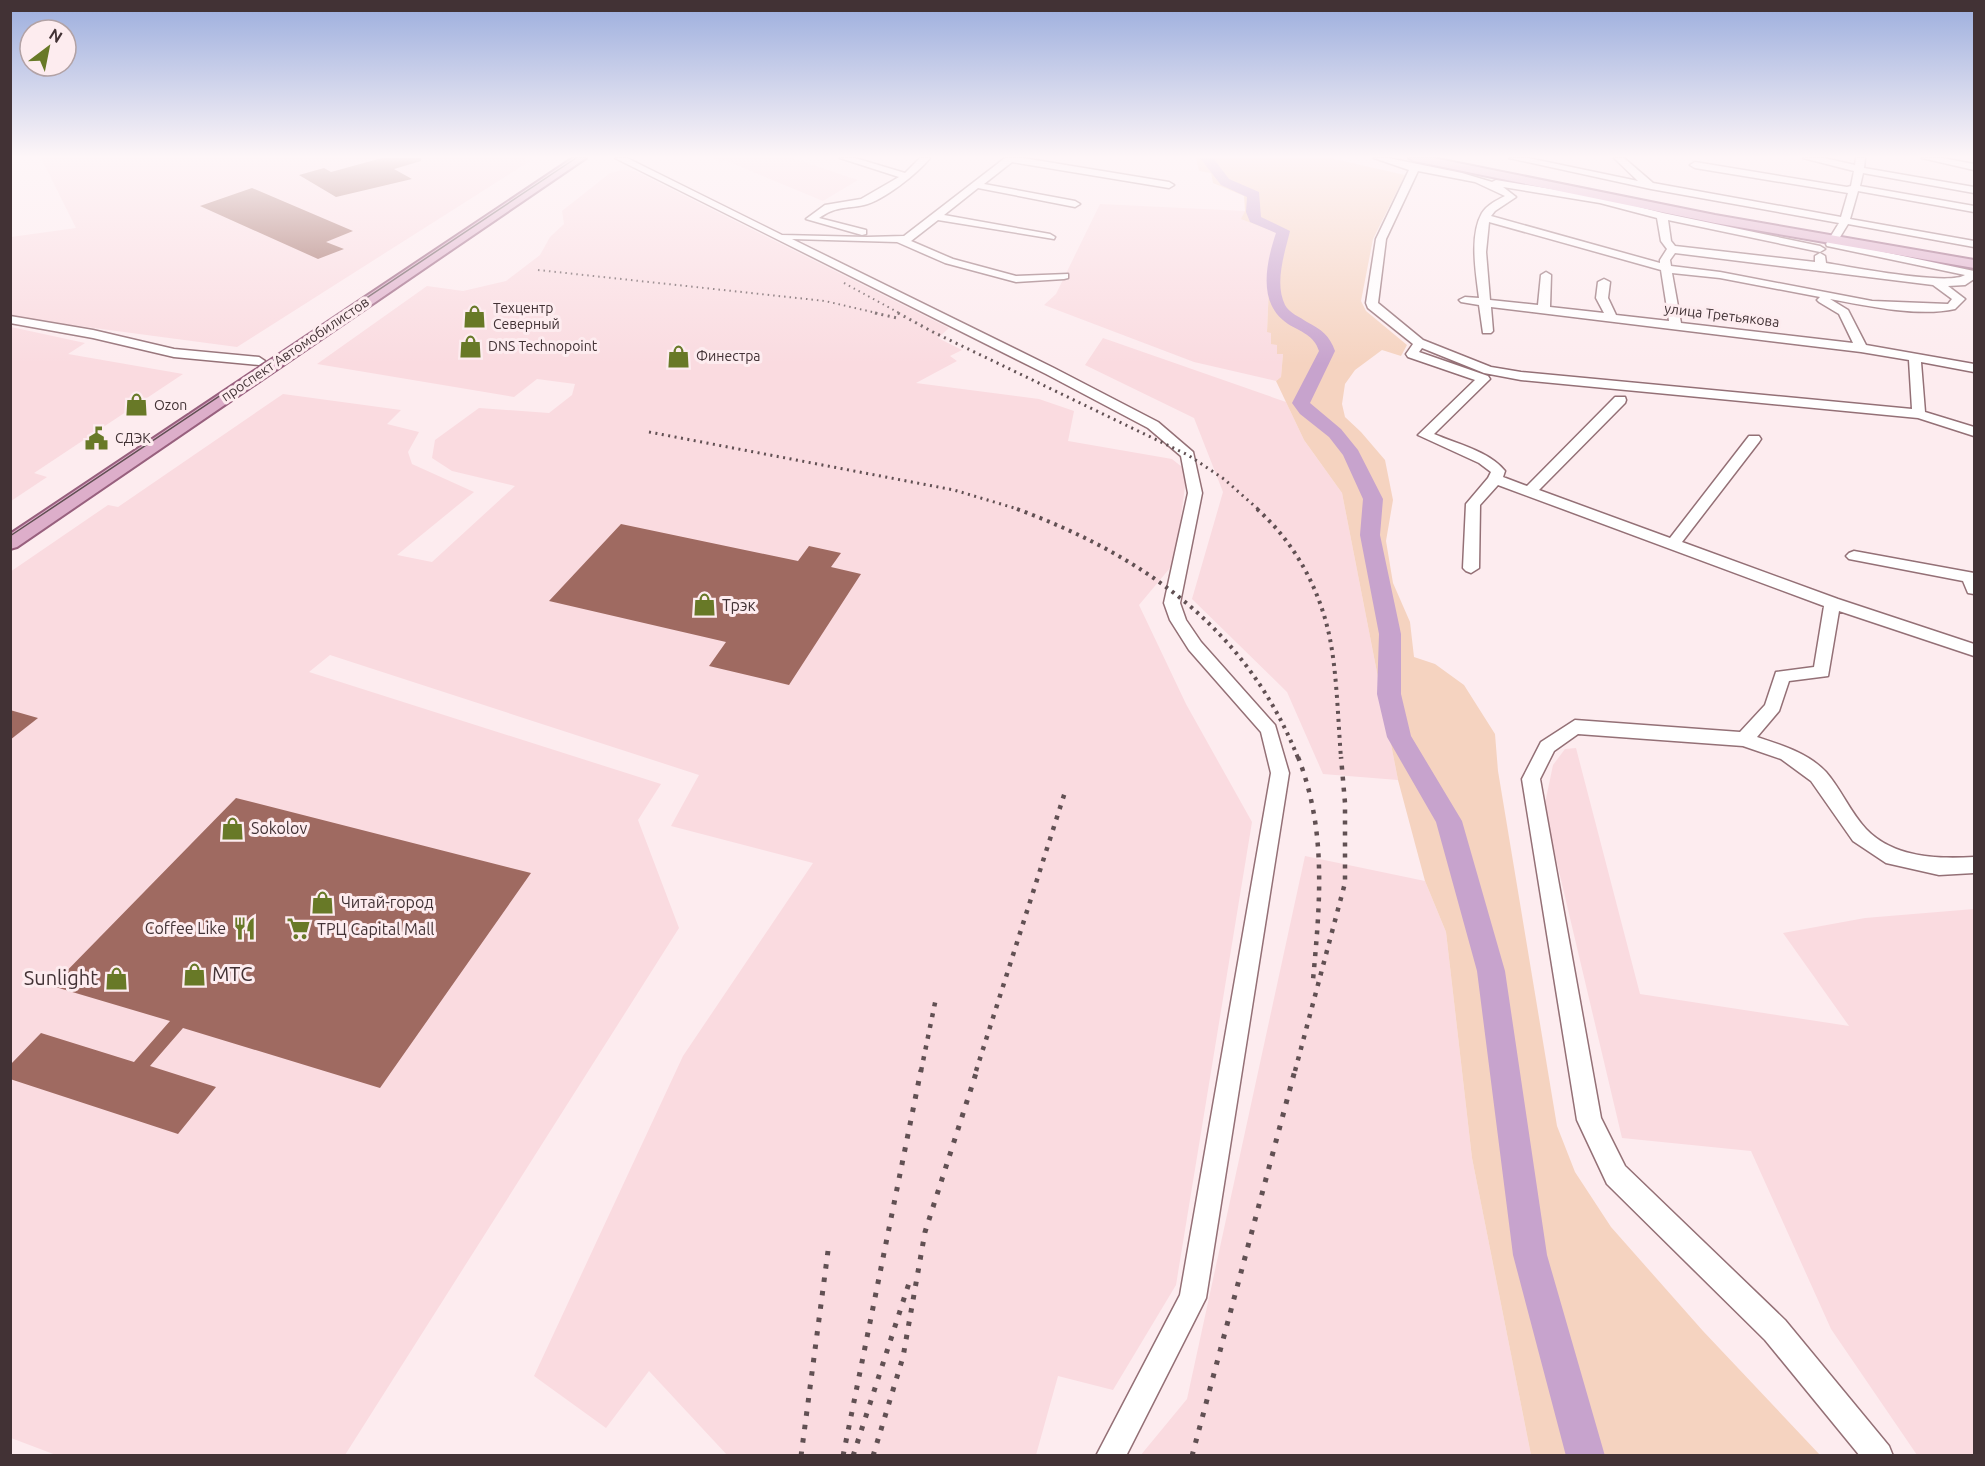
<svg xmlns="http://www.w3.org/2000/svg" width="1985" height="1466" font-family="Ubuntu,sans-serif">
	<rect width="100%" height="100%" fill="#fdecef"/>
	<g fill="#fadbe0">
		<path d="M41,158H524L530,161L237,347L11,317V237L76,228Z"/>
		<path d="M712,158H792L858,180L823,201L724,160L720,162Z"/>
		<path d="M623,170L635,171L949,328L938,338L962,350L950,356L957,361L916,383L1039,399L1074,411L1068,441L1172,459L1187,471L1175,562L1139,605L1186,704L1252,822L1176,1285L1113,1390L1058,1376L1036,1455L728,1456L649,1371L606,1428L534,1376L683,1056L813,863L671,826L699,775L330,655L309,672L661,784L638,820L679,928L345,1455H56L11,1438L10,572L108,505L118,507L283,394L401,410L387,424L419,432L408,452L412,464L474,492L397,555L432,562L515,486L452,471L432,458L435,440L479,408L549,413L572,395L575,384L537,379L514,397L317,364L427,286L463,291L506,281L540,255L550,237L564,224L562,211L610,173Z"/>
		<path d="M1100,204L1245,211L1242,219L1277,233L1270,263L1267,332H1272L1283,354L1281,377L1276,381L1194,362L1044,305L1056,294Z"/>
		<path d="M11,327L85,343L68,354L183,374L34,473L47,477L11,501Z"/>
		<path d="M1103,338L1286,402L1304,440L1342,493L1398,780L1323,774L1287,692L1192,599L1223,492L1194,418L1085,365Z"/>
		<path d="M1576,748L1640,994L1849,1026L1783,933L1865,918L1974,909V1455H1917L1831,1329L1751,1151L1622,1138L1544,808L1553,765L1565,749Z"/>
		<path d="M1305,856L1425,881L1446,932L1472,1158L1531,1455L1140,1456L1187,1399Z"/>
	</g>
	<path fill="#f5d3c0" d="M1196,158H1330L1405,175L1373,239L1361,301L1366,311L1407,345L1401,356L1382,350L1355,370L1345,384L1342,404L1345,417L1361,432L1385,460L1393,500L1386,541L1393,583L1410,622L1414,657L1435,664L1464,685L1495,734L1498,771L1557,1126L1575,1172L1611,1227L1703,1331L1820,1455H1531L1472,1158L1446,932L1425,881L1398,780L1342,493L1304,440L1276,381L1281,377L1283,354H1277V345L1271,344V333L1267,332L1270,263L1277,233L1241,219L1245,211L1244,196L1213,183L1211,173L1199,171Z"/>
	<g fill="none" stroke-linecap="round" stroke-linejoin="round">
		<path fill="#c7a3cd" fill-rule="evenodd" d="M1200,158H1213L1229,179L1259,192L1261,217L1290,231C1285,252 1274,283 1285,305C1289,313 1300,317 1307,322C1321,329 1330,336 1335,351L1310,403L1341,429L1358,450L1383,499L1380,535L1401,634V694L1411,736L1462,821L1505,971L1547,1255L1605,1456H1566L1513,1255L1477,971L1436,822L1387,737L1377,694L1379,634L1360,535L1363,499L1343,455L1329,437L1300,414L1292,403L1319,351C1314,335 1301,332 1288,324C1257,304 1266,263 1276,233L1250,222L1246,212L1247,197L1221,185Z"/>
	</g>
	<g fill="#9f6a61">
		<path d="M382,158H421V161L394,169L412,179L336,197L299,175L324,168L331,172Z"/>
		<path d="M252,188L353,231L326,242L344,249L318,259L200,206Z"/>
		<path d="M621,524L798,561L809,546L841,553L831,567L861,574L789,685L709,666L726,642L549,601Z"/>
		<path d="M10,710L38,718L10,740Z"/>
		<path d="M236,798L531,873L380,1088L183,1028L150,1066L216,1087L178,1134L10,1079V1065L41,1033L134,1062L170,1021L52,986Z"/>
	</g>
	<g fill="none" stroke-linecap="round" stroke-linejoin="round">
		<defs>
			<g id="minor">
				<path d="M615,158H627L782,235L867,237L904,236L1005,158H1023L1169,182L1174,185L1169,188L1012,162L984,184L1075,201L1080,204L1075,207L978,188L944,215L1050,234L1055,237L1054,239L938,220L911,241L953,259L1016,276L1068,274V278L1064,279L1016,282L945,263L897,242L792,239L1054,368L1158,422L1193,452L1202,493L1180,603L1186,620L1201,642L1275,725L1289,773L1206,1298L1126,1456H1096L1180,1295L1271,773L1261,732L1189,650L1170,620L1164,603L1188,493L1181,456L1148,428L1046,374Z"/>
				<path d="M840,158H855L905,173L920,158H930C918,173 883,201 864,205C845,209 836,206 819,218L866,230V234L862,235L806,219L825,205L861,199L899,177Z"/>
				<path d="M1374,158H1388L1462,173L1492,182L1496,180L1600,197L1663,213L1820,246L1825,249L1820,252L1668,220L1671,241L1675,246L1815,262V256L1820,253L1825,256L1826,263C1851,267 1949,286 1965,275L1827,246L1826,244L1839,223L1651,189L1509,158H1528L1638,181L1614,158H1624L1653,183L1841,217L1848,193L1695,168L1690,165L1695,162L1847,187L1851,186L1854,171L1803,158H1824L1855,165L1856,158H1865L1864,168L1974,187V193L1863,173L1860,186L1974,206V212L1858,191L1850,219L1974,241V247L1848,224L1837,242L1974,271V279L1965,285L1948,286L1965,299L1955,309C1919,317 1866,306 1830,299L1848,310L1866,345L1974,364V372L1921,362L1925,412L1974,427V436L1918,418L1521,380L1484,373L1422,348L1419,352L1488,376L1490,379L1434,434C1457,444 1489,451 1505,471L1503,477L1527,486L1615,397H1625L1626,400L1625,403L1539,490L1670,538L1749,436H1759L1761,439L1759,442L1682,542L1838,599L1974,644V656L1839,611L1828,676L1789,681L1779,711L1757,737C1781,745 1808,753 1826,772C1841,789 1850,812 1866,829C1894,858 1937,859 1974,857V873L1939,875L1886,863L1853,841L1811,781L1781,759L1743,746L1578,734L1554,751L1540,779L1601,1118L1625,1166L1785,1320L1889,1446L1893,1456H1860L1765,1340L1607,1184L1577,1120L1522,779L1541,742L1575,720L1740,732L1765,705L1776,672L1814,667L1824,606L1498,485L1480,505L1479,568L1471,573L1466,571L1463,568L1466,504L1488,478L1491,472L1479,463L1418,435L1475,380L1408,357L1406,354L1413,344L1368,308L1366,303L1376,239L1409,170ZM1418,171L1475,182L1505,196C1497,200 1487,205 1482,213C1469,236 1476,273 1479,298L1465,297L1459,300L1461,302L1479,305L1483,333H1491L1493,331L1491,307L1861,352L1909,360L1912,409L1521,372L1491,367L1423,340L1378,303L1386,239ZM1503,187L1600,203L1657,218L1661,241L1667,249L1660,260V263L1491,216L1495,211L1516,197ZM1489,222L1661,270L1669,321L1616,315L1608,298L1610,282L1604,279L1598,282L1596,298L1604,313L1550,307L1551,275L1546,272L1541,275L1538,305L1490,300L1486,252ZM1675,253L1933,285L1952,299L1948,304L1872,301L1720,272L1671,266L1670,260ZM1672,273L1720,278L1820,297L1817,300L1819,302L1839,314L1853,343L1681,323Z"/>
				<path d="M1922,158H1942L1974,164V170Z"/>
				<path d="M10,316L93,330L174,349L259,357L265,361L259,365L174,357L93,338L10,323Z"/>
				<path d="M1854,551L1974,573V594L1968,593L1963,581L1849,559L1846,556L1849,553Z"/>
			</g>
			<g id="major">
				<path d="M573,158H586L17,547L10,549V534Z"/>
				<path d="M1409,158H1433L1715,215L1974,260V268L1715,223L1414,161Z"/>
			</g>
		</defs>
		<use href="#minor" stroke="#947076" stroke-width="3"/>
		<use href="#major" stroke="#98607e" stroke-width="4"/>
		<use href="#minor" fill="#fff" fill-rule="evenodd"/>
		<use href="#major" fill="#ddaeca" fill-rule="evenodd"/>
		<path stroke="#615053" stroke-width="1.5" d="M10,536L576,158"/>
		<g stroke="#615053" stroke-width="2" stroke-dasharray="1.5 4" stroke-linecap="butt">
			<path d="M538,270L825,301L881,314"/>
			<path d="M844,283L901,314"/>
		</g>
		<g stroke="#615053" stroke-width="3" stroke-dasharray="2 4.5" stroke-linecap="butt">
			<path d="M875,313L897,318"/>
			<path d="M898,313L933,332L1188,455L1224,479L1259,510"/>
			<path d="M649,432L954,490L1021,510"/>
		</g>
		<g stroke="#615053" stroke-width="4" stroke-dasharray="3 5" stroke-linecap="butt">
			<path d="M1017,509C1144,556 1247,629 1298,758"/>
			<path d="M1257,509C1295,543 1320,589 1330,639C1337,674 1338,721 1341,758"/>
		</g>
		<g stroke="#615053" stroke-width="4.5" stroke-dasharray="4 7" stroke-linecap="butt">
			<path d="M1298,757C1327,831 1320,903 1313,980"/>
			<path d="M921,1071L936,998"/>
			<path d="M976,1071L1065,792"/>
			<path d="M1295,1071L1345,883V803L1341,757"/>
		</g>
		<g stroke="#615053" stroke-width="5" stroke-dasharray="4.5 9" stroke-linecap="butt">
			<path d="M801,1456L828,1251"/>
			<path d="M843,1456L921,1070"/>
			<path d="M853,1456L910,1280"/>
			<path d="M873,1456L903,1357L925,1232L977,1070"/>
			<path d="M1192,1456L1295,1070"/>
		</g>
	</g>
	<linearGradient id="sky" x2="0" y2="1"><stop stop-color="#9baddd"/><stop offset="0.43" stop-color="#fef6f8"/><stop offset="1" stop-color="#fef6f8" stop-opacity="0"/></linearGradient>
	<rect width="1985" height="364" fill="url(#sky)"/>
	<defs>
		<symbol id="shop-bare" viewBox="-9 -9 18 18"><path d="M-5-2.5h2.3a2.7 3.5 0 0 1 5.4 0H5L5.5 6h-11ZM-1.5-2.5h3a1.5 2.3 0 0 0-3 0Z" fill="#687927" stroke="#fdecef" stroke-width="2.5" paint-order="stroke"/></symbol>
		<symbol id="civic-bare" viewBox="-9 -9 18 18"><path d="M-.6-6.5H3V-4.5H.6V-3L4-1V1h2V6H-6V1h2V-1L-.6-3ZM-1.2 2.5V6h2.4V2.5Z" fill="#687927" stroke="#fdecef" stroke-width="2.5" paint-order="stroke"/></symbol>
		<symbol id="restaurant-bare" viewBox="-9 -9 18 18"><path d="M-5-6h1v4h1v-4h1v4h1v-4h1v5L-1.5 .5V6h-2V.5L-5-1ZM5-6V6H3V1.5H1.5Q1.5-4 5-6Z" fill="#687927" stroke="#fdecef" stroke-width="2.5" paint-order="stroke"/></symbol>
		<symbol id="supermarket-bare" viewBox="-9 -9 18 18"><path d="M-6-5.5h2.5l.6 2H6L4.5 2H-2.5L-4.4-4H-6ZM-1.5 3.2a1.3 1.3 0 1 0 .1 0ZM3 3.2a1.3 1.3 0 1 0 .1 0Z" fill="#687927" stroke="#fdecef" stroke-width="2.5" paint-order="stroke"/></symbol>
	</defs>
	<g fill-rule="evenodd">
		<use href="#shop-bare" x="458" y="300" width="33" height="33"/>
		<use href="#shop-bare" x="454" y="330" width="33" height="33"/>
		<use href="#shop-bare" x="662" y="340" width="33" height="33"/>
		<use href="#shop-bare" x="120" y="388" width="33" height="33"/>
		<use href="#civic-bare" x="80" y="422" width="33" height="33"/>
		<use href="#shop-bare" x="688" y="588" width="33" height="33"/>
		<use href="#shop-bare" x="216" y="812" width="33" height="33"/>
		<use href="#shop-bare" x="306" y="886" width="33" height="33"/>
		<use href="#restaurant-bare" x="228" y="912" width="33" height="33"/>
		<use href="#supermarket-bare" x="282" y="912" width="33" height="33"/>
		<use href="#shop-bare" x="178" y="958" width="33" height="33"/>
		<use href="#shop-bare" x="100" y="962" width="33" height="33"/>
	</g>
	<g text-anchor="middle" stroke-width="6" stroke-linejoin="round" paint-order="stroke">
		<g font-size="14" fill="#423235" stroke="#fdecef" text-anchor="start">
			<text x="493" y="313">Техцентр<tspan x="493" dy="16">Северный</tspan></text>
			<text x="488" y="351">DNS Technopoint</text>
			<text x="696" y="361">Финестра</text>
			<text x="154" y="410">Ozon</text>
			<text x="115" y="443">СДЭК</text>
		</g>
		<g font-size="14" fill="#423235" stroke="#fdecef">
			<text transform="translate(1722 315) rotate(7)" y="5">улица Третьякова</text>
			<text transform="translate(295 349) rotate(-34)" y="5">проспект Автомобилистов</text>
		</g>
		<g font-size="16" fill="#423235" stroke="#fdecef" text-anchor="start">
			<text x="722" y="611">Трэк</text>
			<text x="251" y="834">Sokolov</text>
			<text x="341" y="908">Читай-город</text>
			<text x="226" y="934" text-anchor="end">Coffee Like</text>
			<text x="317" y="935">ТРЦ Capital Mall</text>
		</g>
		<g font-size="20" fill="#423235" stroke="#fdecef" text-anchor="start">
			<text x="212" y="981">МТС</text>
			<text x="98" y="985" text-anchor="end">Sunlight</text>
		</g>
	</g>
	<rect width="1985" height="1466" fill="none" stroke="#423235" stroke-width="24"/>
	<g transform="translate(48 48) rotate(32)"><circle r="28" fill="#fdecef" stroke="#b2a2a5" stroke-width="1.5"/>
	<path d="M0-4.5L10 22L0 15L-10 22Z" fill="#687927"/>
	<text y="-9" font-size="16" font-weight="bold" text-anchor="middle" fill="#423235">N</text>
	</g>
</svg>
